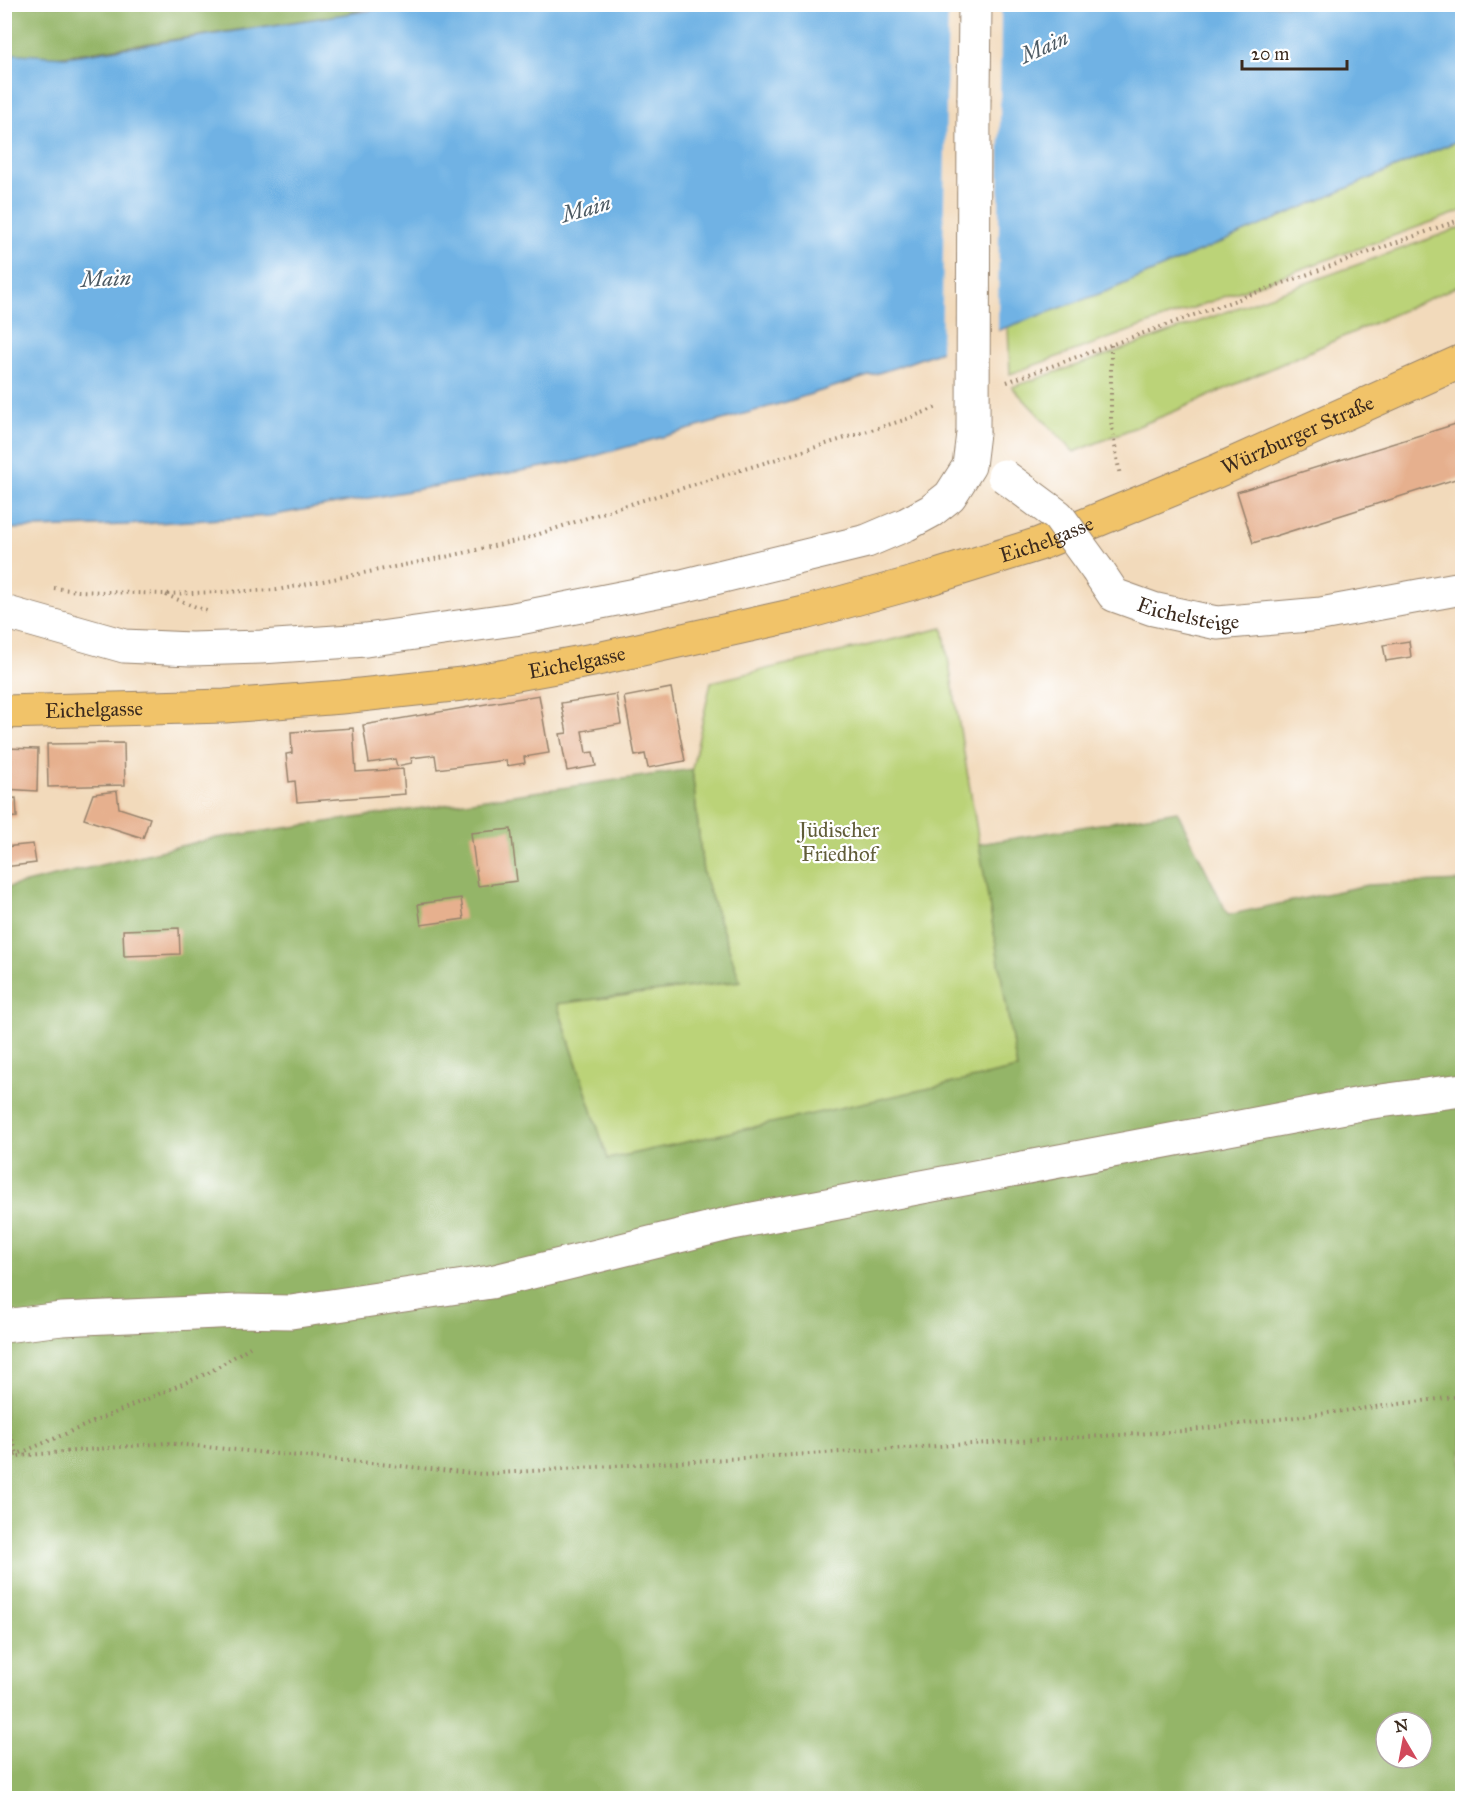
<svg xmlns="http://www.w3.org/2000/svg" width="1467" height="1803" font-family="'IM FELL Great Primer',serif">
	<rect width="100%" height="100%" fill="#fff"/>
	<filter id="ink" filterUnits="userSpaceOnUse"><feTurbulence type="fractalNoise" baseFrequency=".0167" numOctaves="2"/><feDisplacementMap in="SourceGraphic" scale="12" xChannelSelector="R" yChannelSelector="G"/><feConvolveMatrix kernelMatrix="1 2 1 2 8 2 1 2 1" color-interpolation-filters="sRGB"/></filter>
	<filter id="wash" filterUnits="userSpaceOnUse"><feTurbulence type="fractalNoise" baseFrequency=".008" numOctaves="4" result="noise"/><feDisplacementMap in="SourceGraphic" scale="24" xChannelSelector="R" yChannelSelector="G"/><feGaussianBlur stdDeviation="1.35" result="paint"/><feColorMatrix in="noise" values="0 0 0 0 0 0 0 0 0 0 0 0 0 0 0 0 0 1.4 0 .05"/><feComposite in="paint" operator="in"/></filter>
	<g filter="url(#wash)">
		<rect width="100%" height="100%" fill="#f2dabb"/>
		<g fill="#bbd378" stroke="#7b7e4b" stroke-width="1.5">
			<path d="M1462,139V211L1010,374L1008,326L1110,290Z"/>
			<path d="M1462,227V284L1173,412L1074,452L1012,387L1101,357Z"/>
			<path d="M943,628L1017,1069L608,1160L557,1003L740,981L703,873L692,769L711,682Z"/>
		</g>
		<g fill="#94b568" stroke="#687043" stroke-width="1.5" fill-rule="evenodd">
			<path d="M5,5H376L346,14L56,57L5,55Z"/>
			<path d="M692,769L703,873L740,981L557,1004L608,1159L1017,1069L979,844L1177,811L1228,915L1367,885L1462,881V1798H5L4,888L210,839ZM1386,1722H1422V1758H1386Z"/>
		</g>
		<path fill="#6fb2e4" stroke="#556e81" stroke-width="1.5" d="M399,4L1462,5V139L1110,290L894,368L786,402L577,461L269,516L125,525L5,529L4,53L66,57L392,7Z"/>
		<path fill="#f2dabb" d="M948,5H1001L998,333L941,354Z"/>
		<g id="blocks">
			<g fill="#e6b08e">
				<path d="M1462,422V477L1253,543L1237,492Z"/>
				<path d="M1409,641L1411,657L1386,661L1383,645Z"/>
				<path d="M671,688L685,761L648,768L645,754L635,756L624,697Z"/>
				<path d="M616,694L621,724L582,731L586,753L593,752L596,766L567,771L560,734L567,733L561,703Z"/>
				<path d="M539,695L549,753L524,757L525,763L507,766L506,760L437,769L435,755L411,758L412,763L397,766L395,759L369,763L363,725Z"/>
				<path d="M353,728L356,772L403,769L405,794L297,802L295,781L289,782L286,754L292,753L291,732Z"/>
				<path d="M124,743L125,785L48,787L47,744Z"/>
				<path d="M4,748L38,749L37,791L4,789Z"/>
				<path d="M117,791L119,808L150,818L143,838L84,819L93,794Z"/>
				<path d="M16,798L17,817L4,818V799Z"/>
				<path d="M511,829L517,881L478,886L471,833Z"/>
				<path d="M33,844L36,863L4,867V847Z"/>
				<path d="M461,898L464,919L421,925L418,904Z"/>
				<path d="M179,928L180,954L124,956L123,930Z"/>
			</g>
		</g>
	</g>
	<g filter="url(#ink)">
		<use href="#blocks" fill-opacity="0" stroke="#96826c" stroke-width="1.5"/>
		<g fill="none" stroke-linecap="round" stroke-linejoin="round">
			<defs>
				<g id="minor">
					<path d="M974,98L975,4"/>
					<path id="s1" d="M1098,571L1114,595L1153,609L1217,623L1321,614L1462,588"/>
					<path d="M4,612L124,646L191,649L261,647L366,640L514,619L682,586L867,541L907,524L931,511L950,496L969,466L973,433"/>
					<path d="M4,1326L62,1319L239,1311L291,1312L491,1282L732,1223L1366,1103L1462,1090"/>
				</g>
				<g id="major">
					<path id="s2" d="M4,712L225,706L342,697L462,684L593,660L804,613L924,580L1039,544L1217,471L1462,361"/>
				</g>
			</defs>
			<use href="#minor" stroke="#96826c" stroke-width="35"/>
			<use href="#major" stroke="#96826c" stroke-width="35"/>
			<g stroke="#96826c" stroke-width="4" stroke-dasharray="1.5 4.5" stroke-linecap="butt">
				<path d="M1111,345V421L1120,476"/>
				<path d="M1007,382L1462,219"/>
				<path d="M54,588L78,591L164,594L277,590L450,556L524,539L611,510L904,420L938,407"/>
				<path d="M166,595L209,612"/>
				<path d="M4,1417L18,1456L165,1443L482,1474L1184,1431L1462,1396"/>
				<path d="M4,1460L208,1373L250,1347"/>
			</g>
			<use href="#minor" stroke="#fff" stroke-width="33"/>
			<use href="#major" stroke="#f1c369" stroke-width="33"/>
			<defs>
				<g id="minor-bridge">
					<path d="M973,433L974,98"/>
					<path d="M1004,476L1058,516L1098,571"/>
				</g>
			</defs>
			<use href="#minor-bridge" stroke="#96826c" stroke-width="35" stroke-linecap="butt"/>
			<use href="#minor-bridge" stroke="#fff" stroke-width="33"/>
		</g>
	</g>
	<g text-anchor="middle" stroke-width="4.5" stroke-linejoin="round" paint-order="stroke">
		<g font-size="21" fill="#3b2a1e" stroke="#fff">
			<text dy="7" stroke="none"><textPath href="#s2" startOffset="1334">Würzburger Straße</textPath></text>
			<text dy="7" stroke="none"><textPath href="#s2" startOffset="1062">Eichelgasse</textPath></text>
			<text dy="7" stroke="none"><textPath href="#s1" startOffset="106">Eichelsteige</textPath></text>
			<text dy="7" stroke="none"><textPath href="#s2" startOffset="576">Eichelgasse</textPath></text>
			<text dy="7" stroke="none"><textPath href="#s2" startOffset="90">Eichelgasse</textPath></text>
		</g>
		<g font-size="21" fill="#615d39" stroke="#fff">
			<text x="839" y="837">Jüdischer<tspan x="839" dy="24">Friedhof</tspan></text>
		</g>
		<g font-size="22" font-style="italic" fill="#4d5a63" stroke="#fff">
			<text transform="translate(1044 46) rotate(-24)" y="8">Main</text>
			<text transform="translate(586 208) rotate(-15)" y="8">Main</text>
			<text transform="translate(106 278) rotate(-2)" y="8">Main</text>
		</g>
	</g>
	<rect width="1467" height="1803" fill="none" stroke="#fff" stroke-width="24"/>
	<g transform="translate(1404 1740) rotate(350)"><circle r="28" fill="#ffffff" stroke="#b1aaa5" stroke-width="1.5"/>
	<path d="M0-4.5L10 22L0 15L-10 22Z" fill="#d1495b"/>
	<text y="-9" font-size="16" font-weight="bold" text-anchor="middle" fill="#3b2a1e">N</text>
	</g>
	<path d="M1242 60v9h105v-9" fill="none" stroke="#3b2a1e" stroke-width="3"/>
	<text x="1251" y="60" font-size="18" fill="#3b2a1e" stroke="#ffffff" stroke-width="4.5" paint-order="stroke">20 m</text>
</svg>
